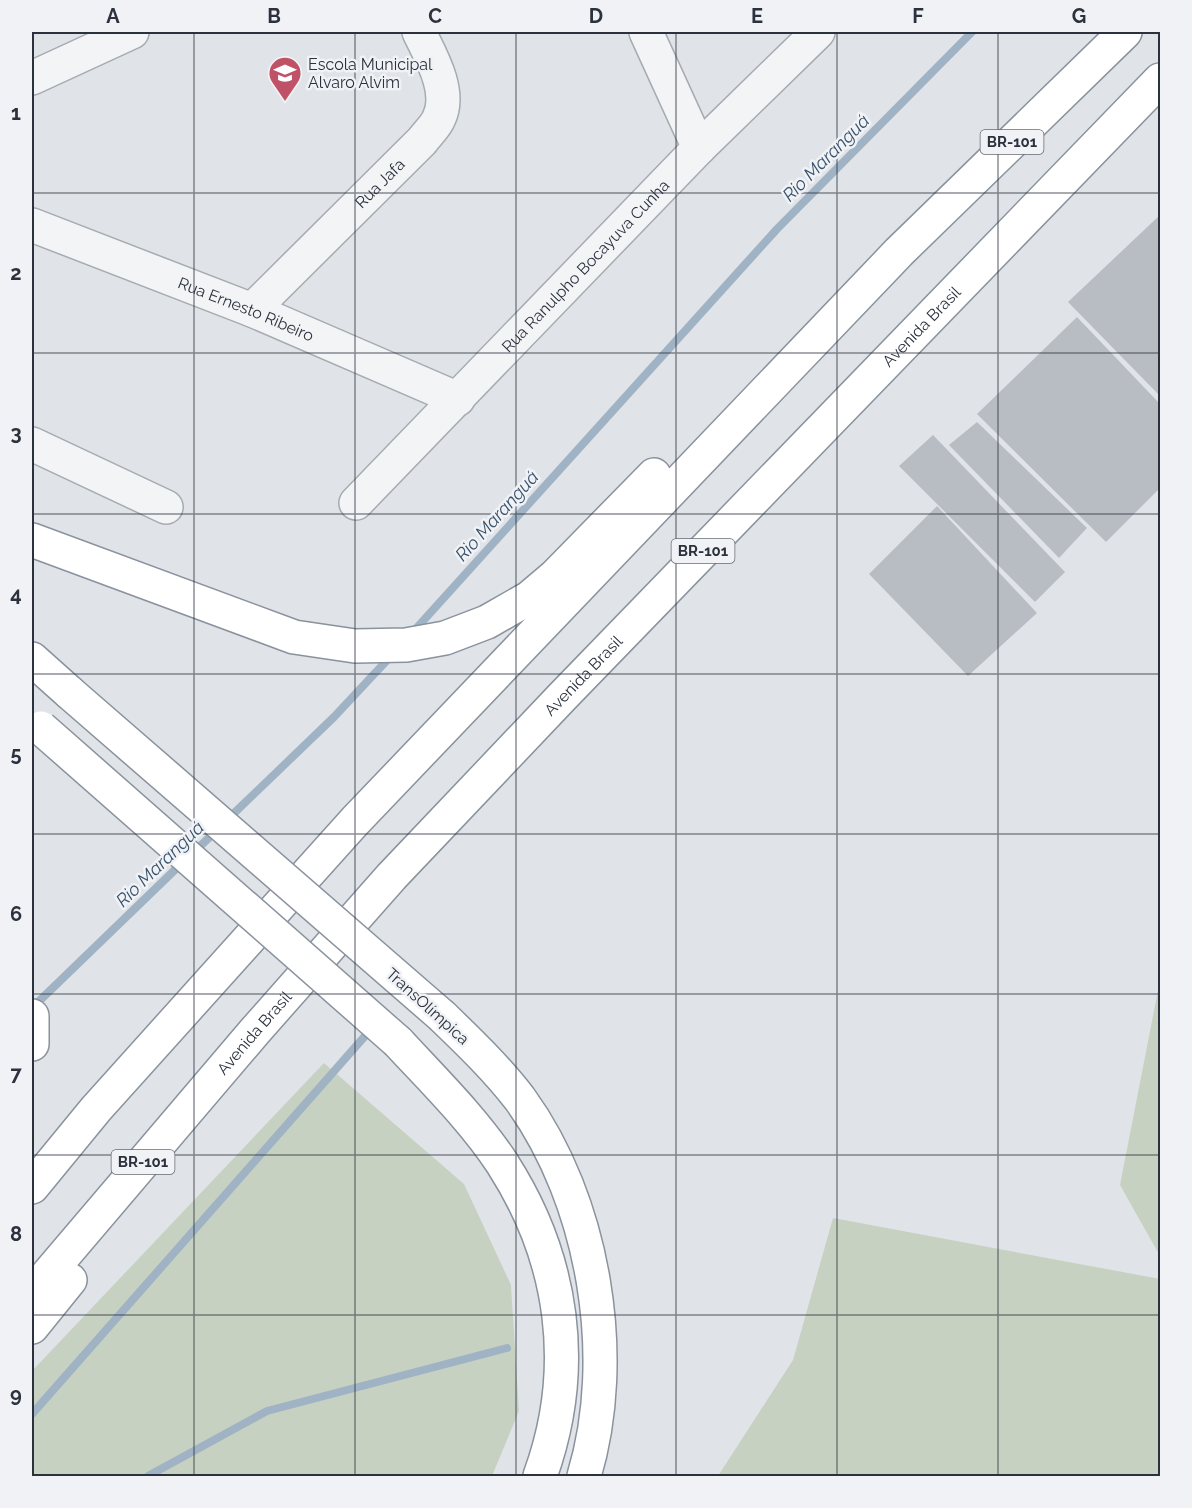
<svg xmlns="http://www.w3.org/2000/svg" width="1192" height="1508" font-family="Raleway,sans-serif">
	<rect width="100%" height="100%" fill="#e0e4e8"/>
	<g fill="#c7d1c2">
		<path d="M1160,980V1256L1120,1185Z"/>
		<path d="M324,1063L464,1184L511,1285L519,1411L492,1476H32V1371Z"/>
		<path d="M833,1218L1160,1279V1476H718L793,1360Z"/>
	</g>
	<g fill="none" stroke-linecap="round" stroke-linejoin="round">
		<g stroke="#9fb3c4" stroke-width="8">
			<path d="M413,632L777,229L972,32"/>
			<path d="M228,819L334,717L391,656"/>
			<path d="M193,853L217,830"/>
			<path d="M33,1007L182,863"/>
			<path d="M32,1414L365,1036"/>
			<path d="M148,1476L267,1411L507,1348"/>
		</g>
	</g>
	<g fill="#b8bdc4">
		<path d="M1160,215V396L1068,302Z"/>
		<path d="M1077,317L1160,404V488L1106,542L977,414Z"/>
		<path d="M977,422L1087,528L1059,558L949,445Z"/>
		<path d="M933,435L1065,572L1035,602L899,466Z"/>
		<path d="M937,506L1037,613L968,676L869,574Z"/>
	</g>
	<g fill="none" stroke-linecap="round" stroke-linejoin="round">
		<defs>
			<g id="minor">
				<path d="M646,32L699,148"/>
				<path d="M32,78L132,32"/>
				<path id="s1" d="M32,225L252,310L458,399"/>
				<path id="s2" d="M252,310L422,141C427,134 436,126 439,118C452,91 430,55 419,32"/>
				<path d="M32,444L166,507"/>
				<path id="s3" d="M356,503L699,148L818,32"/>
			</g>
			<g id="highway">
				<path d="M32,540L294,637L355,646L406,645L445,638L487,622L529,598L555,576L654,475"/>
				<path d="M32,659L70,693"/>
				<path d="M32,1016V1044"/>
				<path d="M442,1016C469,1042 497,1069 520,1099C594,1201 620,1357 584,1476"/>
				<path d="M398,1042C434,1081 473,1119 502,1163C564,1259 579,1369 540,1476"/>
				<path d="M32,1187L96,1109L355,821L899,252L1125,32"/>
				<path id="s4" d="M32,1293L255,1031L392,876L562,697L1160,80"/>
				<path d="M32,1327L70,1280"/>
			</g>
		</defs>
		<use href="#minor" stroke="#a6abb2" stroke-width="36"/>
		<use href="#highway" stroke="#89929d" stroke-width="36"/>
		<use href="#minor" stroke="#f3f4f6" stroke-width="33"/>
		<use href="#highway" stroke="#fff" stroke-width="33"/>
		<defs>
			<g id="highway-bridge">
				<path d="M70,693L442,1016"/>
				<path d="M41,728L398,1042"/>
			</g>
		</defs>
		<use href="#highway-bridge" stroke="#89929d" stroke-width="36" stroke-linecap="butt"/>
		<use href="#highway-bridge" stroke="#fff" stroke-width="33"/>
	</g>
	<path fill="none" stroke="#2b323e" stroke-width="1.5" stroke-opacity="0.55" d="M194,32V1476M355,32V1476M516,32V1476M676,32V1476M837,32V1476M998,32V1476M32,193H1160M32,353H1160M32,514H1160M32,674H1160M32,834H1160M32,994H1160M32,1155H1160M32,1315H1160"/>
	<defs>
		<symbol id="school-pin" viewBox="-11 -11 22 30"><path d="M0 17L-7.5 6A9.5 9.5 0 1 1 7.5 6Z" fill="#c05268" stroke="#f0f2f5"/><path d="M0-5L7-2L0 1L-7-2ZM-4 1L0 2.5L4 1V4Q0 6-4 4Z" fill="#fff"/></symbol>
	</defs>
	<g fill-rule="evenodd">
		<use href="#school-pin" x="266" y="54" width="38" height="52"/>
	</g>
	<g text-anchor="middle" stroke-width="5" stroke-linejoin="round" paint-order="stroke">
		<g fill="#f0f2f5" stroke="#666c75" stroke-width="1.5">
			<rect x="980.5" y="130" width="63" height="24" rx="4.5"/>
			<rect x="671.5" y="539" width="63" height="24" rx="4.5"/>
			<rect x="111.5" y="1150" width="63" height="24" rx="4.5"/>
		</g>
		<g font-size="15" font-weight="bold" fill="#2b323e">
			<text x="1012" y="147">BR-101</text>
			<text x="703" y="556">BR-101</text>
			<text x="143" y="1167">BR-101</text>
		</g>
		<g font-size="16" fill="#2b323e" stroke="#f0f2f5" text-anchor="start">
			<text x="308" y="70">Escola Municipal<tspan x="308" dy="18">Alvaro Alvim</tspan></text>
		</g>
		<g font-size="16" fill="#2b323e" stroke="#f0f2f5">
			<text dy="6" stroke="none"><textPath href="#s2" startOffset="180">Rua Jafa</textPath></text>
			<text dy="6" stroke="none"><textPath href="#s3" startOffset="330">Rua Ranulpho Bocayuva Cunha</textPath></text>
			<text dy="6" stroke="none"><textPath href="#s1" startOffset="230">Rua Ernesto Ribeiro</textPath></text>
			<text dy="6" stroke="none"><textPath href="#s4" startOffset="1314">Avenida Brasil</textPath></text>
			<text dy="6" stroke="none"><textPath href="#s4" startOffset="828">Avenida Brasil</textPath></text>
			<text transform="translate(428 1006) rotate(42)" y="6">TransOlímpica</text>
			<text dy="6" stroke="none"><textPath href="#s4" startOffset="342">Avenida Brasil</textPath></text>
		</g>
		<g font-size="18" font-style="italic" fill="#39536d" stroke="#f0f2f5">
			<text transform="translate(826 158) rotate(-45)" y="6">Rio Maranguá</text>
			<text transform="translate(497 516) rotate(-48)" y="6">Rio Maranguá</text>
			<text transform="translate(160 864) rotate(-44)" y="6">Rio Maranguá</text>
		</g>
	</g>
	<rect width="1192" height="1508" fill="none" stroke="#f0f2f5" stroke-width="66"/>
	<rect x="33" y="33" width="1126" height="1442" fill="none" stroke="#2b323e" stroke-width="2"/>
	<g font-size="20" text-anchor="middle" font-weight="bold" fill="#2b323e">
		<text x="113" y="23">A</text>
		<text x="274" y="23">B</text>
		<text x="435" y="23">C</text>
		<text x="596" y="23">D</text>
		<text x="757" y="23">E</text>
		<text x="918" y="23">F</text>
		<text x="1079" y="23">G</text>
		<text x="16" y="120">1</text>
		<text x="16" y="280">2</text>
		<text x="16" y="440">3</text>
		<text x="16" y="601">4</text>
		<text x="16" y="761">5</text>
		<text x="16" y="921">6</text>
		<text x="16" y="1081">7</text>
		<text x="16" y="1241">8</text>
		<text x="16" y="1402">9</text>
	</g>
</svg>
